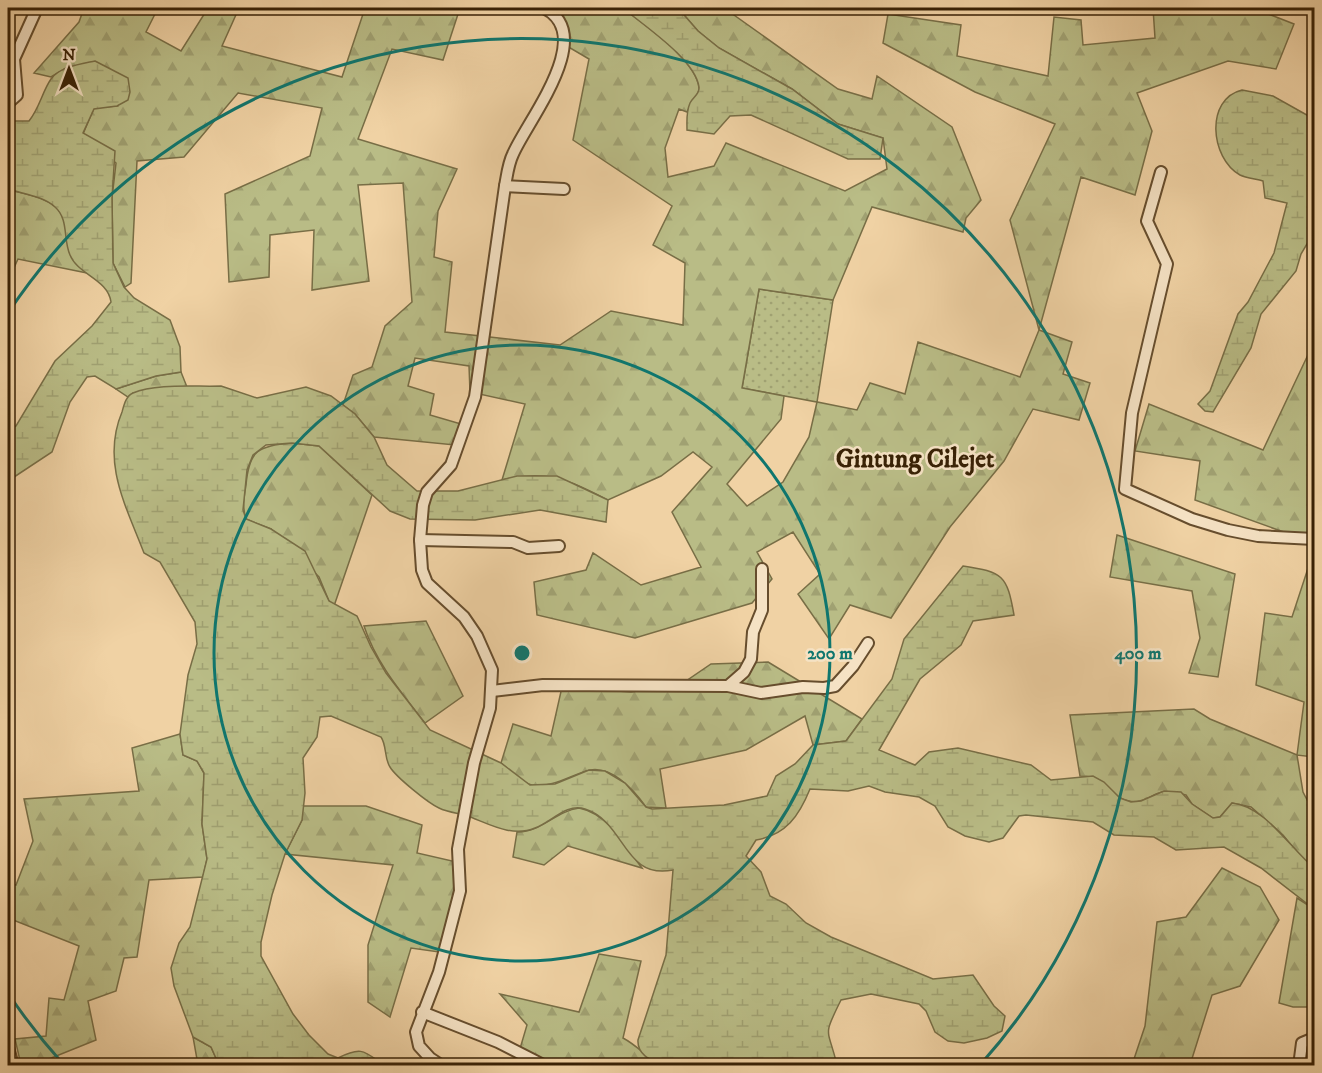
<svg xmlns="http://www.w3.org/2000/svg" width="1322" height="1073" font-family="'IM FELL DW Pica',serif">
	<defs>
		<pattern id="grass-dots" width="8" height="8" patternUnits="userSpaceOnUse" patternTransform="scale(1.5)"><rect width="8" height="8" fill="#b9bc86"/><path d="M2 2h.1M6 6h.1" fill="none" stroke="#a0a172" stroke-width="1.8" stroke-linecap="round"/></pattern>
		<pattern id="forest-firs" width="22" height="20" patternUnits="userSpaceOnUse" patternTransform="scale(1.5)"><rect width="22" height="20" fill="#b9bc86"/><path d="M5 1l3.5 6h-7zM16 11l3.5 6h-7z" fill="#a0a172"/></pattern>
		<pattern id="wetland-marsh" width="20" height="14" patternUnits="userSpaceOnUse" patternTransform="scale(1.5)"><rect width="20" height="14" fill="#b9bc86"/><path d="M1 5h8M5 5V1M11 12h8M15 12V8" fill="none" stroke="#a0a172"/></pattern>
	</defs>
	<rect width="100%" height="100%" fill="#f0d2a4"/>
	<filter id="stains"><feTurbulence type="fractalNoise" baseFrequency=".00333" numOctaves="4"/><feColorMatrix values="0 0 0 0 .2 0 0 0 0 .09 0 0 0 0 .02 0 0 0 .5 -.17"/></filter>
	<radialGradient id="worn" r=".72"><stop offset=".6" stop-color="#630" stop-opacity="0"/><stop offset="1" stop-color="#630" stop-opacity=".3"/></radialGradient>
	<path fill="url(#grass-dots)" stroke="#786e46" stroke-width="1.5" d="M759,289L833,300L817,402L742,388Z"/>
	<g fill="url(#forest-firs)" stroke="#786e46" stroke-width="1.5">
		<path d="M84,8H158L146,32L181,51L208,8H239L222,46L342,77L365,8H460L443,60L392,49L358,139L457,169L438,211L434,257L452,262L445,332L560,345L611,311L683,325L685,263L653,245L672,206L573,140L589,59L565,45L549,8H623C644,25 696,59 699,88C700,94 690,105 687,112L679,109L665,148L668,177L714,166L726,143L845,191L887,169L883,138L838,124L792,89L719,48L698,31L678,8H724L838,89L872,99L877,76L952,127L981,200L966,218L963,232L872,207L833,300L759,289L742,388L784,396L781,419L727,484L747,506L783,482L809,437L817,402L857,410L870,383L905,394L918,342L1020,377L1039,330L1010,220L1055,124L975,92L883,43L888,14L961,25L957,56L1048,76L1054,17L1081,20L1083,45L1155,38L1153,8H1253L1294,24L1276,69L1228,61L1137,93L1152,131L1135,195L1081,177L1039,330L1072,342L1063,374L1090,383L1079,420L1033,409L1004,461L950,527L891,618L850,605L829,639L798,594L820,574L793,532L757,552L772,579L752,603L635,638L537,615L534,582L586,570L593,553L641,585L701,567L672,512L712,467L693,452L661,476L608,500C568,480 548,469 502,480L525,404L470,392L469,366L415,358L408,386L434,394L430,415L461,424L455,445L374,437L355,414L343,405L353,375L372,367L385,326L412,302L403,183L358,185L369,281L312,290L314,230L270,235L269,277L229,282L225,194L310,156L322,108L238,93L184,157L137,161L131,283L125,287L113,263L112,198L116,163L83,134L94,108L117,106L66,68L51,77L34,73L79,22Z"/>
		<path d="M8,189C22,194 44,196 56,207C74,225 58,251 87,273L18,259L8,281Z"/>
		<path d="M1314,342V543L1195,500L1200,461L1135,451L1149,404L1263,450Z"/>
		<path d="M181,372L187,387L133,393L128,397L116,389L156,376Z"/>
		<path d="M292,443L319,446L372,495L334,606L329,601L319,577L271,529L246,519C242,507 244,497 246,485C249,450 258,446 292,443Z"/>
		<path d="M1117,535L1235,574L1218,677L1189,673L1200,638L1192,591L1110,577Z"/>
		<path d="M1314,550V757L1297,755L1303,792L1314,813V868L1300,856L1283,835L1251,807L1232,803L1220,817L1213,818L1192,804L1186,795C1178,794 1169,790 1162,792C1151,795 1141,804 1129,801C1107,797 1111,776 1080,776L1070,715L1194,709L1210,719L1297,755L1304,702L1256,685L1265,613L1292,617Z"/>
		<path d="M426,621L463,696L425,723C401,692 376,663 364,626Z"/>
		<path d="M768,662L862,719L846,741L813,745L805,716L746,750L660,769L666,808L646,807C634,790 610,763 586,771C568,777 551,788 532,785C522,783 509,769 501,763L513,724L551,736L562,687L631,692L680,685L711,664Z"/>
		<path d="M180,734L183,755L197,761L204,773L202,824L207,859L203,877L149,880L137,957L124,958L116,991L88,1001L96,1040L34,1065H21L15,1039L46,1036L49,998L64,1000L79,946L8,918V883L16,885L33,841L24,799L139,791L132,748Z"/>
		<path d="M303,806H366L422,825L417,853L461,863L439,952L411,948L390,1017L368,1002V945L393,865L285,854L302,820Z"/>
		<path d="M579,808C609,814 625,846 642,868L568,846L544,865L513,857L517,832C540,833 556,811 579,808Z"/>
		<path d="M1222,868L1260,887L1279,920L1240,986L1212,995L1190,1065H1132L1145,1026L1157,922L1186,917Z"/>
		<path d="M1297,898L1314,909V1007H1293L1279,1003Z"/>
		<path d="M599,954L641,961L623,1038C638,1046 646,1057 661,1065H549L519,1052L527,1025L500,994L579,1012Z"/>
		<path d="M193,1037L211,1047L219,1065H198Z"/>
	</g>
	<g fill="url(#wetland-marsh)" stroke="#786e46" stroke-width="1.5">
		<path d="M623,8H678L698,31L719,48L792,89L838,124L883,138L880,159H848L751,115L730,116L714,134L687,130C687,120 686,112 690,103C693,97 700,94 699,87C695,59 644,26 623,8Z"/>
		<path d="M95,61L128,78L130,92L128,100L117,106L94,109L83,133L115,151L112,198L113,263L124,287L134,298L170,320L180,347L181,372L156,376L116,389L95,376L87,377L70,402L52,452L8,481V431L16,426L55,361L92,326L111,302C108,279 78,275 70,255C63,240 69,219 55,207C43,196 23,194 8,189V121H29C40,107 42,92 51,79C59,67 81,64 95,61Z"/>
		<path d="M1242,90L1273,96L1314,119V232L1301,254L1296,271L1261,314L1251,348L1213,412L1205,411L1198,404L1210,391L1238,314L1248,302L1274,253L1287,203L1265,198L1263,181C1256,179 1246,178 1240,175C1210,158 1205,99 1242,90Z"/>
		<path d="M221,386L257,398L306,387L331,396L355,414L374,437L387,465L417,491H458L517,476H557L608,500L606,522L540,510L475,520L410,519L390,511L319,446L292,443L266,445L253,455L247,470L243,510L246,519L271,529L305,551L329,601L357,616L371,647L386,673L430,730L501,763L530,785L555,784L589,770L605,771L625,783L646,807L652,809L724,805L767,796L776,776L795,764L813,745L846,741L892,679L904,639L963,566C1003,572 1007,575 1014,615L973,621L961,645L920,679L879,750L915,765L929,752L958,748L1031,765L1051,780L1093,776L1104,782L1120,798L1131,802L1141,801L1164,791L1181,792L1192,804L1213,818L1220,817L1232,803C1265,806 1290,848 1314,868V909L1261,868L1224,847L1176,850L1154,837L1114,835L1093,822L1026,815L1019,816L1003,838L989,842L965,836L948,827L935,806L919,797L885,792L869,786L848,791L810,789C799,816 786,835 756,840L746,856L761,872L770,896L786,904L806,923L831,937L933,979L973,975L994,1006L1005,1016L1002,1031L987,1038L964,1043L948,1041L935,1032L926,1011L919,1004L871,994L841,1000C822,1038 828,1027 837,1065H661C650,1060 637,1054 638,1040L666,955L673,870C623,880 626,822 585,809C566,803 552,822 535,828C511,838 488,823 465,815C457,813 447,812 439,808C428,803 396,777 390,767C384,758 387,746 381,737L331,716L320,717L317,737L303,758L305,793L302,820L285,854L272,895L261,942V956L293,1014L309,1035L328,1054L338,1058C362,1046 364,1051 384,1065H219L211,1047L193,1037L174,986L171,968L179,943L190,927L207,859L202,824L204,773L197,761L183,755L180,734L188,675L197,644L195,622L160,562L144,553C126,506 101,462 122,412C124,405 126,396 133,393C156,383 196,387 221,386Z"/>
	</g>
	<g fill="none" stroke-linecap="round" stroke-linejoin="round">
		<defs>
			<g id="street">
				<path d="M8,103L17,95L14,59L37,8"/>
				<path d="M1161,172L1147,221L1167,264L1132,413L1125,489L1192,519L1228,530L1258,536L1314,539"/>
				<path d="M505,186L564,189"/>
				<path d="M420,540L513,542L528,548L559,546"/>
				<path d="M728,686L744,672L751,659L753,632L762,610V569"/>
				<path d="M492,691L543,685L728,686L761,693L803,687L824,688L835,686L853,666L868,643"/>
				<path d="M422,1012L498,1042L545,1066"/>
				<path d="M8,1047L13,1066"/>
				<path d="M442,1066L430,1058L419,1046L416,1032L439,972L460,891L458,849L474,763L490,708L492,670L477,636L464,617L427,583L422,570L420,540L423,505L427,492L451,465L475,397L505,186C507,176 508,164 513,154C527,121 598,35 544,8"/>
				<path d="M1299,1066L1302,1043L1314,1038"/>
			</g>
		</defs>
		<use href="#street" stroke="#664d2d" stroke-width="14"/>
		<use href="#street" stroke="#f5e2c4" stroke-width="10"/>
	</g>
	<g fill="none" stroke="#0f766e" stroke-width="3">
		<circle cx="522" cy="653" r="308"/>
		<path d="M64 1065A616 616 0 0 1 8 993M8 313A616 616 0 1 1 980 1065"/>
	</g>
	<g text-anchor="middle" stroke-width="5" stroke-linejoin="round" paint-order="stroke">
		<g font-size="26" font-weight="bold" fill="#382105" stroke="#f5e2c4">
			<text x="915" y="467">Gintung Cilejet</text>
		</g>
	</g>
	<circle cx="522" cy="653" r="9" fill="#0f766e" stroke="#f5e2c4" stroke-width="3"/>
	<g font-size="18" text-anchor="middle" font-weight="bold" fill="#0f766e" stroke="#f5e2c4" stroke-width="5" stroke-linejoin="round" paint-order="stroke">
		<text x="830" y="659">200 m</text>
		<text x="1138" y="659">400 m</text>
	</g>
	<rect width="1322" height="1073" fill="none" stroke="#f0d2a4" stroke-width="30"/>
	<rect x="9" y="9" width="1304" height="1055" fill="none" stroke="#382105" stroke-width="3"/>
	<rect x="15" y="15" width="1292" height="1043" fill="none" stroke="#382105" stroke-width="1.5"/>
	<g transform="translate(69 69)" stroke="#f5e2c4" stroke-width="4.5" paint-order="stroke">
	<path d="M0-4.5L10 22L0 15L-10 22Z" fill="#382105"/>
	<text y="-9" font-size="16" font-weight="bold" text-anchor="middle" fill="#382105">N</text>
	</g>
	<rect width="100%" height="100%" filter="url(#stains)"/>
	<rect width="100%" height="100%" fill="url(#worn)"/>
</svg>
